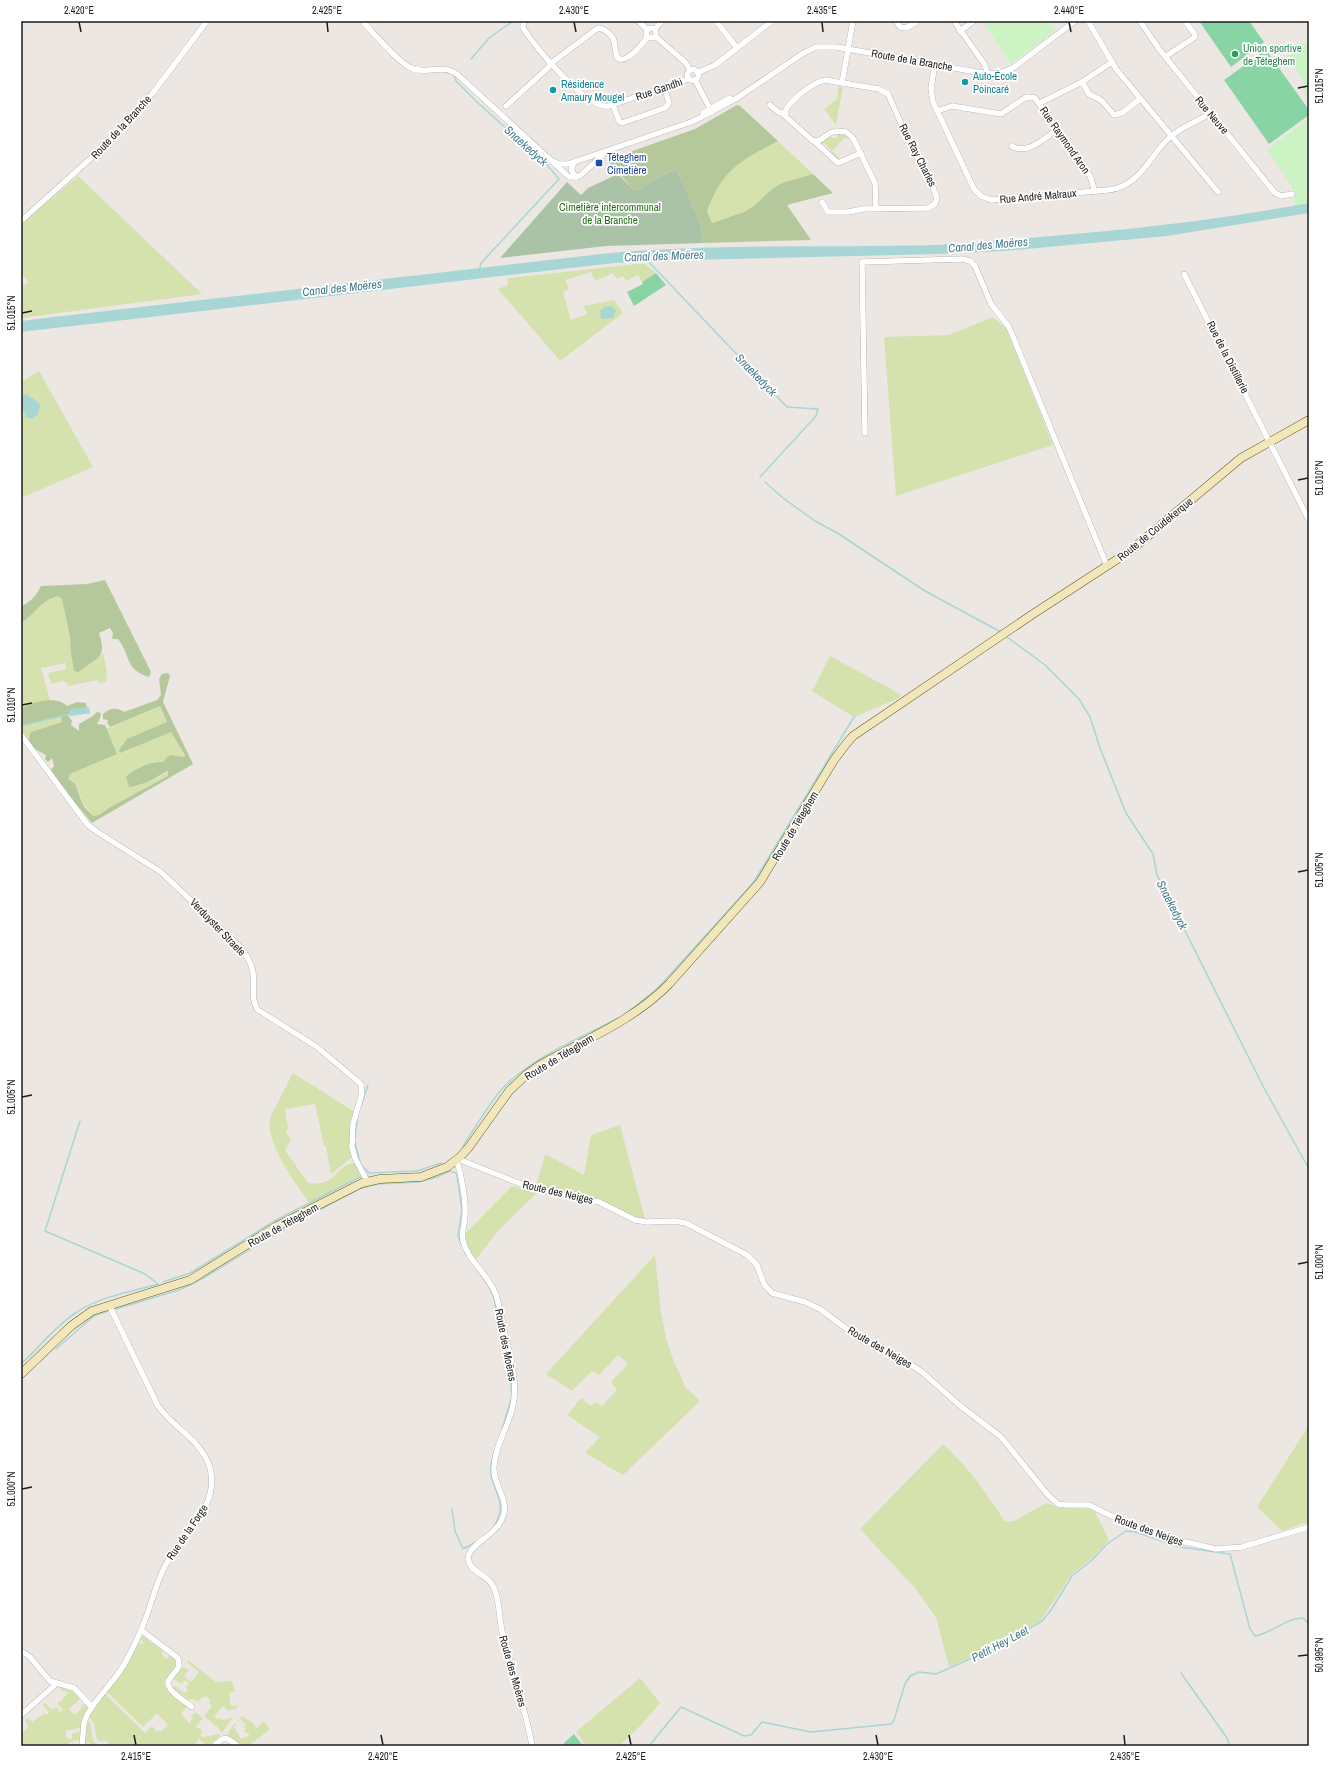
<svg xmlns="http://www.w3.org/2000/svg" width="1330" height="1767" font-family="'Archivo Narrow',sans-serif">
	<rect width="100%" height="100%" fill="#ede7e3"/>
	<g fill="#d5e2ae">
		<path d="M839,86L843,87L836,125L824,109L837,99Z"/>
		<path d="M839,133H844L850,138L849,139L845,137L832,151L842,161L840,162L829,152L831,150L824,143L821,145L820,144L830,135L832,138H837Z"/>
		<path d="M778,141L813,174L782,183L772,189L755,205L744,212L712,223L707,211C723,169 740,161 778,141Z"/>
		<path d="M78,176L202,294L21,318V288L29,282L21,273V224Z"/>
		<path d="M638,264H645L656,273L642,282L638,275L626,281L623,276L617,279L613,273L595,281L591,272L565,280L569,289L563,292L571,320L587,314L584,306L614,300L623,313L560,361L498,289L508,285L507,278Z"/>
		<path d="M993,317L1006,328L1053,445L896,496L884,337L949,335Z"/>
		<path d="M39,371L93,467L21,498V382Z"/>
		<path d="M58,596L62,599L70,637L71,653L79,672C87,665 96,662 103,653L107,672L106,682L99,684L98,680L68,686L67,682L63,681L51,684L48,673L66,669L65,663L41,668L50,700L21,708V623C37,613 38,602 58,596Z"/>
		<path d="M830,656L893,690L901,695L899,698L854,717L812,691Z"/>
		<path d="M160,706L167,722L153,728L120,752L171,731L185,755L184,757L164,762L135,787L157,778L168,771V776L112,806L99,815L93,816L81,800L79,791L68,779L70,774L117,754L106,729Z"/>
		<path d="M61,716L62,722L31,732V747L21,735V726Z"/>
		<path d="M293,1073L355,1112L353,1156C351,1158 334,1172 331,1174L326,1146H324L315,1104L285,1109L288,1128L286,1131L291,1141L285,1150L308,1183C338,1187 335,1165 354,1163L359,1168L360,1177L310,1204C296,1184 265,1143 270,1118Z"/>
		<path d="M620,1125L645,1219H638L598,1199L536,1186L545,1154L584,1175L591,1135Z"/>
		<path d="M512,1186L538,1192L500,1229L476,1259L468,1248L463,1236Z"/>
		<path d="M655,1255L661,1312L666,1338L674,1362L686,1388L700,1401L623,1475L585,1453L600,1437L567,1415L581,1398L591,1406L596,1402L602,1406L617,1390L611,1382L628,1364L618,1355L599,1375L592,1371L572,1391L546,1374Z"/>
		<path d="M1309,1425V1521L1282,1531L1257,1507Z"/>
		<path d="M943,1444C968,1467 987,1493 1005,1522L1014,1521L1046,1503L1061,1508H1085L1094,1510L1109,1540L1092,1558L1071,1575L1041,1620L983,1654L971,1657L949,1667L936,1617L915,1588L860,1529Z"/>
		<path d="M141,1635L163,1651L162,1655L166,1659L170,1656L176,1660L177,1665L164,1681L166,1690L187,1706L181,1714L189,1723L193,1718L191,1716L195,1712L203,1718L196,1727L202,1730L201,1736L203,1737L219,1734L220,1735L212,1746H208L199,1739L194,1746H107L109,1743L104,1740L103,1742L97,1740L94,1723L89,1717L104,1693L145,1733L152,1726L157,1732L159,1730L161,1732L168,1725L157,1713L143,1727L106,1691L138,1642L142,1645L143,1642L145,1643L139,1639Z"/>
		<path d="M188,1660L216,1682L232,1681L235,1692L229,1693L231,1706L240,1705L234,1710L232,1709L229,1711L223,1706L214,1717L218,1719L219,1718L222,1720L231,1718L232,1719L222,1733L220,1731L221,1730L204,1716L212,1706L209,1703L211,1700L205,1696L204,1698L202,1697L198,1702L193,1699L189,1700L173,1688L175,1686L185,1693L188,1690L186,1688L189,1683L184,1680L181,1684L174,1679L182,1667L189,1670L184,1676L191,1682L199,1672L187,1662Z"/>
		<path d="M640,1678L660,1703L642,1724L619,1746H587L576,1732Z"/>
		<path d="M59,1687L73,1691L80,1699L69,1709L72,1713L77,1714L84,1704L88,1708L83,1716L81,1727L73,1730H66V1738L72,1739V1734L80,1731L79,1740L73,1741L63,1746H21V1730L23,1732L28,1727L25,1720L28,1718L32,1722L45,1713L47,1715L49,1712L43,1705L45,1703L52,1710L56,1707L60,1712L63,1710L57,1703L63,1700L62,1699L68,1693L66,1691L64,1692Z"/>
		<path d="M242,1716L253,1723L256,1728L264,1722L270,1729C253,1742 245,1755 227,1735L235,1723L237,1724L234,1727L241,1739L250,1735L244,1731L246,1729L244,1727L246,1725L240,1719L238,1722L237,1721Z"/>
		<path d="M90,1722L93,1740L99,1746H90L91,1744L88,1742L86,1746H84L87,1723Z"/>
	</g>
	<g fill="#b4c89c">
		<path d="M737,105L740,106L778,141C740,161 723,169 707,211L712,223L744,212L755,205L772,189L782,183L813,174L833,193L787,205L811,240L703,243L701,224L676,168L635,191L607,160L695,129Z"/>
		<path d="M105,580L151,672L149,677C124,669 131,655 118,639H112L113,633L110,628L99,633C108,660 96,657 79,672L74,671L71,653L70,637L62,599L58,596C38,602 37,613 21,623V606C31,602 36,596 41,586L87,584Z"/>
		<path d="M168,673L170,676L163,702L193,764L92,823L70,797L51,770L54,766L52,758L48,762L45,759L46,755L31,747L29,738L31,732L62,722L61,716L21,726V708C33,702 56,695 67,706L77,702L86,703L87,710L67,714L72,721L71,725L79,731V724L93,716L97,712L101,713L100,718L97,724L105,725L117,754L70,774L68,779C78,784 77,790 81,800C83,806 88,811 93,816L99,815L112,806L168,776V771C164,772 161,775 157,777C149,782 138,786 129,787L126,777C135,768 152,761 164,762C169,751 175,757 184,757L185,755L171,732L120,753L119,750L127,739L167,722L160,706L110,727L107,723L108,720L103,719V714C110,708 117,707 124,712L157,700L161,695L159,679L162,674Z"/>
	</g>
	<path fill="#aac3a7" d="M676,168L701,224L703,243L606,246L500,258L567,182L581,195L588,188L618,174L635,191Z"/>
	<g fill="#ccf3c4">
		<path d="M982,21H1048L1055,31L1011,64Z"/>
		<path d="M1309,41V103L1305,95L1303,80L1287,57L1291,48Z"/>
		<path d="M1309,119V203L1295,206L1292,187L1267,149Z"/>
	</g>
	<g fill="#89d4a4">
		<path d="M1199,21H1249L1264,42L1231,67Z"/>
		<path d="M1266,50L1309,110V115L1269,144L1224,80Z"/>
		<path d="M656,273L666,285L634,306L627,292L643,284L642,282Z"/>
		<path d="M574,1734L583,1746H566L564,1743Z"/>
	</g>
	<g fill="#a8d6d5">
		<path d="M1309,203V213L1167,236L1005,251L938,254L649,261L614,263L21,332V321L45,318L601,254C712,243 825,248 937,245C975,243 1013,239 1051,236C1138,229 1223,219 1309,203Z"/>
		<path d="M611,306L616,311L613,318L601,319L600,311L604,307Z"/>
		<path d="M26,394L38,402L40,406L38,414L32,419L26,417L21,405V397Z"/>
		<path d="M89,707L90,713L71,716L68,714L70,709Z"/>
	</g>
	<g fill="none" stroke-linecap="round" stroke-linejoin="round">
		<g stroke="#a8d6d5" stroke-width="1.5">
			<path d="M471,59L489,38L513,21"/>
			<path d="M455,77L456,81L477,102L547,165L559,179L481,263L480,268"/>
			<path d="M647,260L787,407L818,409L816,416L760,477"/>
			<path d="M765,482L783,498L815,521L839,534L925,591L999,631"/>
			<path d="M1007,637L1045,665L1079,699L1090,717L1100,748L1126,813L1153,854L1157,875L1264,1088L1309,1169"/>
			<path d="M21,726L69,714"/>
			<path d="M628,1012L658,988L753,883L854,717"/>
			<path d="M361,1106L368,1085"/>
			<path d="M80,1121L45,1231L129,1267L145,1274L158,1284"/>
			<path d="M355,1137L357,1121"/>
			<path d="M355,1143L360,1162"/>
			<path d="M463,1146C475,1128 487,1107 501,1090C529,1059 581,1037 619,1018"/>
			<path d="M362,1166L369,1173L417,1171L441,1163"/>
			<path d="M481,1275L488,1285L494,1298L510,1376L512,1396L502,1430"/>
			<path d="M163,1282L190,1273L276,1220L360,1177L361,1175"/>
			<path d="M116,1309L179,1290L202,1279L287,1227L359,1189L377,1184L418,1182L437,1177L450,1171L456,1173L457,1176L462,1210L458,1236L466,1255"/>
			<path d="M56,1349L94,1316L108,1311"/>
			<path d="M21,1364C40,1347 56,1325 77,1312C101,1296 131,1292 158,1284"/>
			<path d="M452,1509L455,1531L463,1549L476,1542"/>
			<path d="M493,1528C514,1497 482,1487 493,1456"/>
			<path d="M1181,1673L1227,1738L1230,1746"/>
			<path d="M649,1746L681,1707L744,1736L751,1735L762,1722L811,1732L892,1724L895,1717L905,1684L910,1676L919,1672L936,1674L972,1658L984,1655L1042,1621L1051,1610L1072,1576L1092,1560L1107,1544L1126,1531L1135,1532L1180,1547L1230,1554L1250,1629L1255,1636C1272,1633 1286,1618 1303,1618L1309,1624"/>
		</g>
		<defs>
			<g id="minor">
				<path d="M362,21C373,32 400,65 413,69C430,74 442,63 458,75L569,177H576L581,175L607,151"/>
				<path d="M525,21L523,24V28C535,46 586,110 609,106L688,79"/>
				<path d="M638,21L648,30"/>
				<path d="M716,21L737,48"/>
				<path d="M896,21L900,27L906,28L918,21"/>
				<path d="M954,21L985,65L988,74"/>
				<path d="M1088,21L1116,69L1218,192"/>
				<path d="M1140,21L1159,49L1275,193L1281,196L1292,194"/>
				<circle cx="651" cy="33" r="5"/>
				<path d="M655,29L662,21"/>
				<path d="M960,31L974,21"/>
				<path d="M655,36L686,63L690,70"/>
				<path d="M1165,57L1195,37L1194,33L1185,21"/>
				<path d="M550,64L598,28C603,28 613,35 614,41C616,46 613,66 628,57C636,53 642,43 648,37"/>
				<path d="M935,64L931,88L933,102L974,189L981,196L991,200L1108,190C1140,187 1149,156 1170,137C1181,127 1198,121 1211,113"/>
				<circle cx="693" cy="75" r="5.5"/>
				<path d="M697,73L715,65L772,21"/>
				<path d="M695,80L712,112"/>
				<path d="M1082,82L1089,94L1101,100L1114,115L1122,113L1140,99"/>
				<path d="M842,83L853,21"/>
				<path d="M1040,103L1082,82L1112,62"/>
				<path d="M613,105L619,121L622,123L665,108L669,103L664,87"/>
				<path d="M770,105L778,112L785,114"/>
				<path d="M506,106L551,65"/>
				<path d="M937,111L952,106L1001,114L1025,98L1029,97L1035,98L1090,176L1095,192"/>
				<path d="M703,113L730,98"/>
				<path d="M814,141L838,163L861,153"/>
				<path d="M1012,146C1027,156 1046,137 1058,129"/>
				<path d="M550,160L559,164H568L694,121L737,98L802,54L816,47H836L988,74L1000,73L1013,68L1075,21"/>
				<path d="M574,162L571,170L576,177"/>
				<path d="M822,202L828,212H848L863,209L928,208L935,204L937,198L930,180L912,148L888,94L879,89L825,80C814,82 783,104 785,116L813,141L820,140L830,133L836,131L846,132L853,138L875,183L876,209"/>
				<path d="M21,221L110,141L152,94L207,21"/>
				<path d="M1184,274L1309,520"/>
				<path d="M865,433L862,262L963,259L970,261L975,266L991,304L1009,327L1107,566"/>
				<path d="M21,735L88,825L99,833L161,872L240,947C246,955 252,963 253,973C255,985 250,999 258,1010L317,1047L361,1084L362,1093L353,1124L352,1147L355,1158L367,1181"/>
				<path d="M458,1159L526,1186L599,1202L635,1220L647,1222L674,1221L686,1223L747,1255L757,1265L764,1284L772,1293L805,1302L820,1309L856,1336L902,1359L922,1372L958,1404L1001,1437L1048,1495L1058,1504L1066,1505H1089L1122,1521L1168,1538L1216,1549L1242,1547L1309,1527"/>
				<path d="M456,1160C461,1171 466,1202 465,1214C465,1223 461,1232 463,1241C468,1261 489,1275 496,1295C500,1308 502,1321 505,1334C510,1356 518,1382 513,1405C509,1426 495,1445 494,1466C492,1483 507,1496 504,1513C499,1536 469,1542 468,1559C471,1574 489,1574 494,1588C500,1601 499,1621 503,1636C512,1673 526,1709 532,1746"/>
				<path d="M141,1630L178,1658L179,1666C177,1671 170,1676 168,1682C166,1690 186,1702 192,1707"/>
				<path d="M21,1651L29,1656L50,1681L74,1688L92,1707"/>
				<path d="M21,1715L56,1684"/>
				<path d="M82,1746L84,1723L87,1715C98,1695 116,1681 126,1661C133,1648 140,1634 145,1620C152,1602 156,1583 165,1566C182,1534 220,1508 210,1468C203,1441 173,1428 158,1406L109,1305"/>
				<path d="M214,1746C224,1734 228,1738 238,1746"/>
			</g>
			<path id="secondary" d="M21,1374L71,1326L92,1311L190,1280L277,1226L362,1183L380,1179L421,1177L447,1167L460,1157L469,1147L509,1091L526,1075L540,1065C584,1040 633,1021 669,984L760,882L834,760L846,744L853,736L1033,614L1130,551L1241,458L1309,420"/>
		</defs>
		<use href="#minor" stroke="#9a9a9a" stroke-width="6"/>
		<use href="#secondary" stroke="#675b10" stroke-width="9"/>
		<use href="#minor" stroke="#fff" stroke-width="5.5"/>
		<use href="#secondary" stroke="#f2e7bc" stroke-width="8"/>
	</g>
	<path fill="none" stroke="#1d1d1d" stroke-width="1.5" d="M79,22L81,32M327,22L328,32M574,22L576,32M822,22L823,32M1069,22L1071,32M1298,88L1308,86M22,313L32,311M1298,480L1308,478M22,705L32,703M1298,872L1308,870M22,1097L32,1095M1298,1264L1308,1262M22,1489L32,1487M1298,1656L1308,1655M134,1735L136,1745M381,1735L383,1745M629,1735L631,1745M876,1735L878,1745M1124,1735L1125,1745"/>
	<circle fill="#2e9e5b" stroke="#fff" stroke-width="1.5" cx="1235" cy="54" r="4"/>
	<g fill="#0f9aa8" stroke="#fff" stroke-width="1.5">
		<circle cx="965" cy="82" r="4"/>
		<circle cx="553" cy="90" r="4"/>
	</g>
	<rect fill="#1a4fb4" stroke="#fff" stroke-width="1.5" x="595" y="159" width="8" height="8" rx="2"/>
	<g text-anchor="middle" stroke-width="3.5" stroke-linejoin="round" paint-order="stroke">
		<g font-size="11" fill="#27864d" stroke="#fff" text-anchor="start">
			<text x="1243" y="52">Union sportive<tspan x="1243" dy="13">de Téteghem</tspan></text>
		</g>
		<g font-size="11" fill="#1d1d1d" stroke="#fff">
			<text transform="translate(912 60) rotate(10)" y="4">Route de la Branche</text>
			<text transform="translate(659 89) rotate(-19)" y="4">Rue Gandhi</text>
			<text transform="translate(1212 115) rotate(50)" y="4">Rue Neuve</text>
			<text transform="translate(121 127) rotate(-47)" y="4">Route de la Branche</text>
			<text transform="translate(1065 140) rotate(55)" y="4">Rue Raymond Aron</text>
			<text transform="translate(918 155) rotate(63)" y="4">Rue Ray Charles</text>
			<text transform="translate(1038 196) rotate(-5)" y="4">Rue André Malraux</text>
			<text transform="translate(1228 357) rotate(63)" y="4">Rue de la Distillerie</text>
			<text transform="translate(1155 529) rotate(-39)" y="4">Route de Coudekerque</text>
			<text transform="translate(795 826) rotate(-59)" y="4">Route de Téteghem</text>
			<text transform="translate(218 927) rotate(46)" y="4">Verduyster Straete</text>
			<text transform="translate(559 1057) rotate(-31)" y="4">Route de Téteghem</text>
			<text transform="translate(558 1192) rotate(13)" y="4">Route des Neiges</text>
			<text transform="translate(283 1225) rotate(-29)" y="4">Route de Téteghem</text>
			<text transform="translate(506 1345) rotate(79)" y="4">Route des Moëres</text>
			<text transform="translate(880 1347) rotate(30)" y="4">Route des Neiges</text>
			<text transform="translate(1149 1530) rotate(20)" y="4">Route des Neiges</text>
			<text transform="translate(187 1532) rotate(-56)" y="4">Rue de la Forge</text>
			<text transform="translate(513 1671) rotate(74)" y="4">Route des Moëres</text>
		</g>
		<g font-size="11" fill="#0d838f" stroke="#fff" text-anchor="start">
			<text x="973" y="80">Auto-École<tspan x="973" dy="13">Poincaré</tspan></text>
			<text x="561" y="88">Résidence<tspan x="561" dy="13">Amaury Mougel</tspan></text>
		</g>
		<g font-size="11" fill="#164399" stroke="#fff" text-anchor="start">
			<text x="607" y="161">Téteghem<tspan x="607" dy="13">Cimetière</tspan></text>
		</g>
		<g font-size="11" fill="#256f16" stroke="#fff">
			<text x="610" y="211">Cimetière intercommunal<tspan x="610" dy="13">de la Branche</tspan></text>
		</g>
		<g font-size="12" font-style="italic" fill="#497b8c" stroke="#fff">
			<text transform="translate(526 146) rotate(42)" y="4">Snaekedyck</text>
			<text transform="translate(988 245) rotate(-5)" y="4">Canal des Moëres</text>
			<text transform="translate(664 256) rotate(-2)" y="4">Canal des Moëres</text>
			<text transform="translate(342 288) rotate(-6)" y="4">Canal des Moëres</text>
			<text transform="translate(756 375) rotate(46)" y="4">Snaekedyck</text>
			<text transform="translate(1172 905) rotate(63)" y="4">Snaekedyck</text>
			<text transform="translate(1000 1644) rotate(-28)" y="4">Petit Hey Leet</text>
		</g>
	</g>
	<rect width="1330" height="1767" fill="none" stroke="#ffffff" stroke-width="44"/>
	<rect x="22" y="22" width="1286" height="1723" fill="none" stroke="#1d1d1d" stroke-width="1.5"/>
	<g font-size="10" text-anchor="middle" fill="#1d1d1d">
		<text x="79" y="14">2.420°E</text>
		<text x="327" y="14">2.425°E</text>
		<text x="574" y="14">2.430°E</text>
		<text x="822" y="14">2.435°E</text>
		<text x="1069" y="14">2.440°E</text>
		<text transform="translate(1319 86) rotate(-90)" y="4">51.015°N</text>
		<text transform="translate(11 313) rotate(-90)" y="4">51.015°N</text>
		<text transform="translate(1319 478) rotate(-90)" y="4">51.010°N</text>
		<text transform="translate(11 705) rotate(-90)" y="4">51.010°N</text>
		<text transform="translate(1319 870) rotate(-90)" y="4">51.005°N</text>
		<text transform="translate(11 1097) rotate(-90)" y="4">51.005°N</text>
		<text transform="translate(1319 1262) rotate(-90)" y="4">51.000°N</text>
		<text transform="translate(11 1489) rotate(-90)" y="4">51.000°N</text>
		<text transform="translate(1319 1655) rotate(-90)" y="4">50.995°N</text>
		<text x="136" y="1760">2.415°E</text>
		<text x="383" y="1760">2.420°E</text>
		<text x="631" y="1760">2.425°E</text>
		<text x="878" y="1760">2.430°E</text>
		<text x="1125" y="1760">2.435°E</text>
	</g>
</svg>
